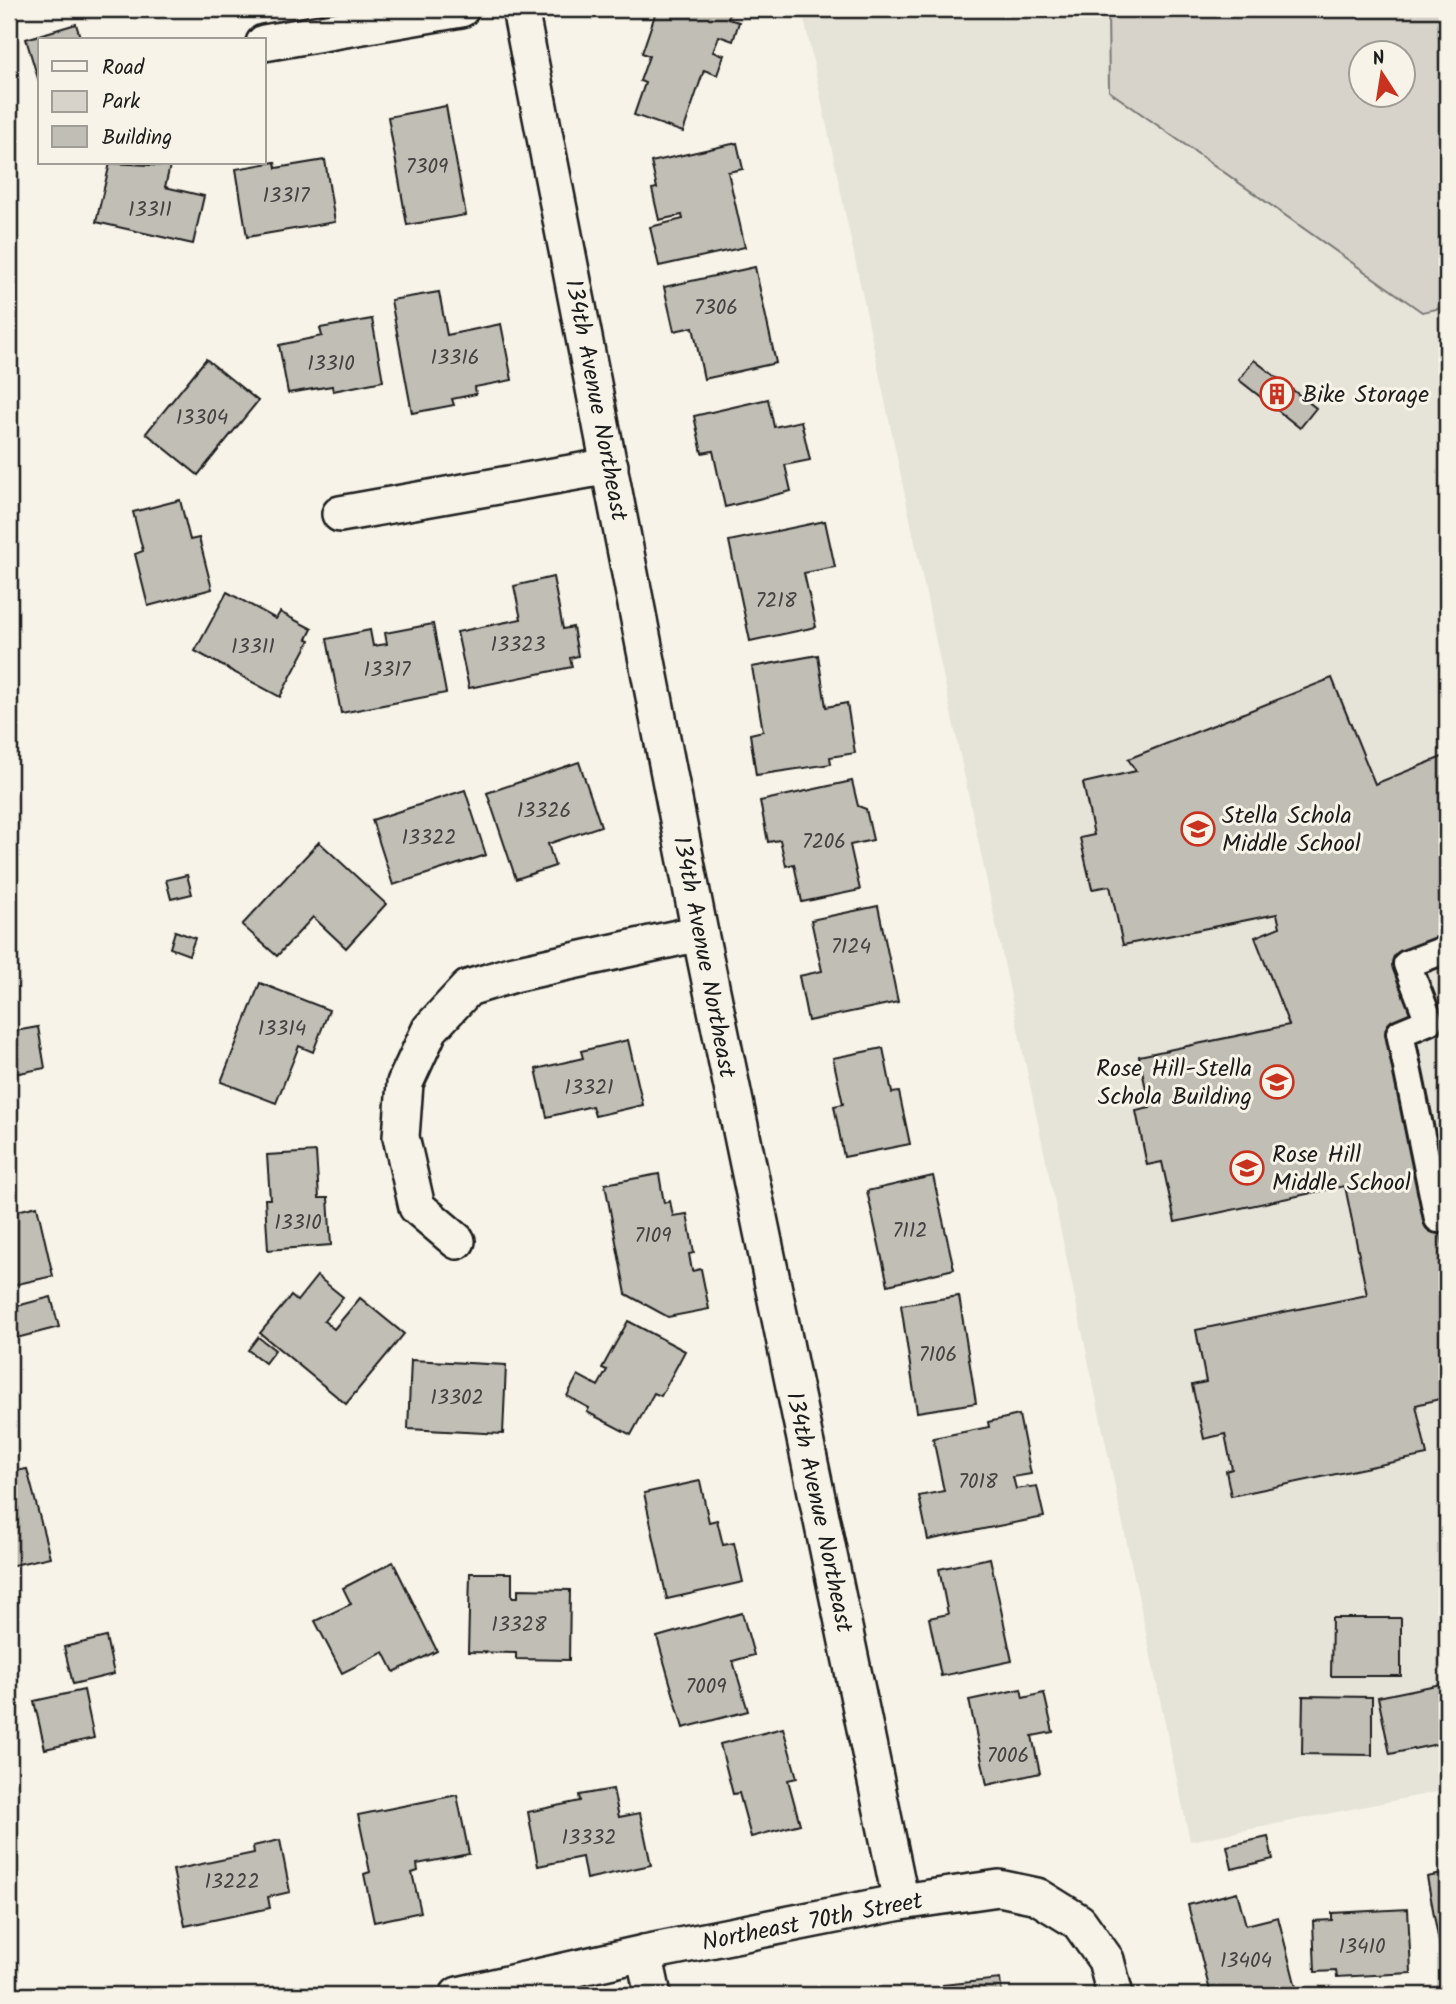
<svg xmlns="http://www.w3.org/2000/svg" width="1456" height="2004" font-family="Kalam,sans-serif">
	<rect width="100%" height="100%" fill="#f7f3e8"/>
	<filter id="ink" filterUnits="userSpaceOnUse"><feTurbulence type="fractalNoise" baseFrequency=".0143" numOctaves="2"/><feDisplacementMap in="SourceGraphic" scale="14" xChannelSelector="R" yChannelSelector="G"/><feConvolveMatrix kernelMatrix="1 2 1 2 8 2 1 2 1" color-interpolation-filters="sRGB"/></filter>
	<g filter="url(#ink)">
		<path fill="#e6e3d9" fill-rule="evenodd" d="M802,9H1447V1790L1190,1841ZM1362,52H1404V94H1362Z"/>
		<path fill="#d7d3cb" stroke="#7a7874" stroke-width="2" fill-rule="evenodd" d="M1108,9H1447V307L1422,312L1109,91ZM1362,52H1404V94H1362Z"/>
		<g fill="#c0beb5" stroke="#1c1c1c" stroke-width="2">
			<path d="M657,9H732L728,19L739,22L733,41L719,36L713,52L724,55L717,75L704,70L683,132L634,115L645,83L640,81L649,56L642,53Z"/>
			<path d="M76,24L81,40H40V85L26,39Z"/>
			<path d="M446,106L466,215L407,225L388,117Z"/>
			<path d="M737,143L743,169L728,172L745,247L659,266L650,227L683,219L682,215L659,220L652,189L657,188L651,162Z"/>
			<path d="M325,160L335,222L247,237L236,169L275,162L276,168Z"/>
			<path d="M110,163L170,166L165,187L204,196L193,244L96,222Z"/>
			<path d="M755,267L776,363L704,379L693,327L674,331L664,287Z"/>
			<path d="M439,292L447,335L501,324L512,380L475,387L476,394L452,399L454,405L412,413L391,300Z"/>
			<path d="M372,319L383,381L333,391L332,386L288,393L279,345L322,336L320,328Z"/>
			<path d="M206,359L258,401L198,475L146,433Z"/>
			<path d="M1254,360L1316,408L1300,428L1239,380Z"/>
			<path d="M768,399L774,427L801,421L810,460L785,465L791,491L725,507L713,451L702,453L694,416Z"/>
			<path d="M180,500L190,540L199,538L212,589L148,606L135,554L143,551L133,512Z"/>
			<path d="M825,521L835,567L804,573L816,627L750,641L729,541Z"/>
			<path d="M553,577L563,629L573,627L578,656L570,658L572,667L469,688L457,632L521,619L514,586Z"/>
			<path d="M227,592L276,619L280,612L312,629L307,639L310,640L280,697L195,651Z"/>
			<path d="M433,624L446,693L341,713L327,639L370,630L373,646L387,644L385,633Z"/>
			<path d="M818,655L826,707L847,703L855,753L830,757L831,764L756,775L750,734L763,731L752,667Z"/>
			<path d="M1332,678L1375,784L1447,755V949L1407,964L1429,1021L1400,1033L1447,1264V1397L1416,1405L1427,1455L1231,1496L1226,1471L1232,1469L1225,1434L1204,1439L1192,1385L1206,1382L1196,1330L1367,1295L1345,1186L1175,1222L1162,1162L1147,1165L1136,1111L1150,1108L1139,1056L1289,1025L1255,937L1280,927L1277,914L1123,945L1110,886L1092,889L1080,838L1094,835L1083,783L1136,771L1128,759Z"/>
			<path d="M579,762L601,826L548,844L555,866L516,879L487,793Z"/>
			<path d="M852,781L858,806L866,809L873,840L850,845L860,890L802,902L794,864L786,866L780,840L768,842L760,801Z"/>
			<path d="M465,790L486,855L393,885L372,820Z"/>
			<path d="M319,842L386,904L346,948L313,917L277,956L242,925Z"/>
			<path d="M187,875L192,894L171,899L166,880Z"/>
			<path d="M878,906L898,1002L808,1021L799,976L822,971L811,920Z"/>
			<path d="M175,931L195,938L189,955L170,948Z"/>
			<path d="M260,983L329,1010L313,1052L299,1046L276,1103L221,1082Z"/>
			<path d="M38,1027L45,1068L9,1075V1032Z"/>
			<path d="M628,1040L643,1105L595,1116L592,1106L547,1117L536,1069L583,1058L581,1051Z"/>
			<path d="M883,1048L892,1093L899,1092L910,1144L844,1157L834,1106L843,1104L833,1058Z"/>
			<path d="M316,1152L319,1198H328L331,1245L268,1250L265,1199H270L267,1155Z"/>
			<path d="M659,1174L664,1203L670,1201L673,1216L687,1214L694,1253L689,1254L692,1271L701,1269L709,1309L668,1317L626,1294L605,1184Z"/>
			<path d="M933,1176L954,1269L888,1285L867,1191Z"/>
			<path d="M37,1206L53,1276L9,1286V1213Z"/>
			<path d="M317,1276L343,1297L324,1321L334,1329L360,1298L404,1334L346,1404L260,1333L291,1296L297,1301Z"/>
			<path d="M959,1296L976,1403L917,1412L901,1305Z"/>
			<path d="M51,1297L59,1327L9,1340V1308Z"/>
			<path d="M628,1321L685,1351L661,1396L654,1393L631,1435L587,1412L589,1408L567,1396L578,1375L598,1386L607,1370L602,1368Z"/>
			<path d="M258,1337L275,1350L265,1363L248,1350Z"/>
			<path d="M411,1360L506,1365L503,1434L408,1429Z"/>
			<path d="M1019,1415L1031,1474L1013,1477L1016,1489L1037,1486L1044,1517L928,1540L919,1496L944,1491L933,1438L989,1427L988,1422Z"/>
			<path d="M27,1469L50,1557L9,1566V1472Z"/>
			<path d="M700,1481L709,1522L717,1520L723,1545L734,1543L743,1582L667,1599L644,1493Z"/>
			<path d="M990,1558L1012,1661L941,1676L929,1618L948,1614L939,1569Z"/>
			<path d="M393,1562L437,1651L394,1672L384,1652L342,1673L315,1621L351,1604L343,1588Z"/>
			<path d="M470,1573H512V1597H518V1589L570,1590L569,1660L516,1659V1653L468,1652Z"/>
			<path d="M742,1613L754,1655L733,1661L748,1711L683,1728L657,1637Z"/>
			<path d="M1332,1618H1401V1676H1331Z"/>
			<path d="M106,1637L114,1674L73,1684L64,1647Z"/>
			<path d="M1446,1683L1447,1742L1390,1754L1378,1697Z"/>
			<path d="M1021,1689L1023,1698L1044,1693L1053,1732L1032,1736L1040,1773L987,1785L969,1700Z"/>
			<path d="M84,1690L94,1738L45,1749L34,1701Z"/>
			<path d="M9,1692L15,1725L9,1726Z"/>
			<path d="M1303,1696L1372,1697V1755L1302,1754Z"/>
			<path d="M783,1728L797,1778L788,1780L800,1824L751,1837L739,1793L733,1794L720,1744Z"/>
			<path d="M613,1789L619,1817L640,1813L651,1865L586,1879L582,1857L538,1866L528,1812L580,1801L579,1795Z"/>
			<path d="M457,1795L469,1854L417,1864L418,1871L412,1873L421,1912L374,1922L364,1874L370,1872L358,1815Z"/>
			<path d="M1268,1837L1273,1859L1232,1869L1227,1846Z"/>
			<path d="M280,1840L290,1892L268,1897L270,1908L185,1926L173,1870L254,1853L253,1846Z"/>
			<path d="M1447,1873V1952L1441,1953L1427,1877Z"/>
			<path d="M1237,1892L1246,1925L1278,1917L1298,1995H1211L1188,1905Z"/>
			<path d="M1408,1909L1411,1973L1337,1977L1336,1971L1315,1972L1313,1921L1332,1920V1913Z"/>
			<path d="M1000,1979L1002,1995H944L943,1985Z"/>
		</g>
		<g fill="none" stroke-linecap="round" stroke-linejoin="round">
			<defs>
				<path id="pedestrian" d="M1447,949L1407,964L1429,1021L1400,1033L1438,1219L1447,1215"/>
				<g id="minor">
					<path d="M520,9L700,933L901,1902"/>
					<path d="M264,43L461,9"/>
					<path d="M340,514L610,466"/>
					<path d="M457,1241L417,1207L401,1137L405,1083L430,1029L468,988L514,974L700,933"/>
					<path d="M644,1953L653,1995"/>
					<path d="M458,1995L644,1953L901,1902L999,1888L1037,1896L1079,1922L1106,1960L1115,1995"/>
				</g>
			</defs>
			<use href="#pedestrian" stroke="#1c1c1c" stroke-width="32"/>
			<use href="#minor" stroke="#1c1c1c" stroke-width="40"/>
			<use href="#pedestrian" stroke="#f7f3e8" stroke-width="26"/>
			<use href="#minor" stroke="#f7f3e8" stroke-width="35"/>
		</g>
	</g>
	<defs>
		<symbol id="building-ring" viewBox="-11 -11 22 22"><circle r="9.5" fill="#f7f3e8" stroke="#c8321e" stroke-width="1.5"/><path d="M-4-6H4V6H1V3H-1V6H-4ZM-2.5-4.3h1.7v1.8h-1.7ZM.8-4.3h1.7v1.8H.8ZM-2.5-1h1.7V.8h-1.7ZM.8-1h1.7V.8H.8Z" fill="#c8321e"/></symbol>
		<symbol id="school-ring" viewBox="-11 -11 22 22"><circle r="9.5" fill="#f7f3e8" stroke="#c8321e" stroke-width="1.5"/><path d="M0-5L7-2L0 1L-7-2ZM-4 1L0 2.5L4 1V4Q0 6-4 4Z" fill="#c8321e"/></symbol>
	</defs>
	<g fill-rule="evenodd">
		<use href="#building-ring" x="1258" y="375" width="38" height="38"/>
		<use href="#school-ring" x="1179" y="810" width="38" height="38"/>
		<use href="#school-ring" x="1258" y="1063" width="38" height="38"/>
		<use href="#school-ring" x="1228" y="1149" width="38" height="38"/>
	</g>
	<g text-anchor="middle" stroke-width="6" stroke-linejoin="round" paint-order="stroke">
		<g font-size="21" fill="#454442">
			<text x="427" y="173">7309</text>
			<text x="286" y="202">13317</text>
			<text x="150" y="216">13311</text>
			<text x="716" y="314">7306</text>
			<text x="455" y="364">13316</text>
			<text x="331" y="370">13310</text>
			<text x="202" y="424">13304</text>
			<text x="776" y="607">7218</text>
			<text x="518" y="651">13323</text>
			<text x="253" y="653">13311</text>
			<text x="387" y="676">13317</text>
			<text x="544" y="817">13326</text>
			<text x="429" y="844">13322</text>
			<text x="824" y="848">7206</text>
			<text x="851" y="953">7124</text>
			<text x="282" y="1035">13314</text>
			<text x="589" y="1094">13321</text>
			<text x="298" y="1229">13310</text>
			<text x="910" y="1237">7112</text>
			<text x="653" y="1242">7109</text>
			<text x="938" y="1361">7106</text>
			<text x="457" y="1404">13302</text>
			<text x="978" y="1488">7018</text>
			<text x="519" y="1631">13328</text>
			<text x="706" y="1693">7009</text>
			<text x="1008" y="1762">7006</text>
			<text x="589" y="1844">13332</text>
			<text x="232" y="1888">13222</text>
			<text x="1362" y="1953">13410</text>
			<text x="1246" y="1967">13404</text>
		</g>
		<g font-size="24" fill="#1c1c1c" stroke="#f7f3e8" text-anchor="start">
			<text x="1302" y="402">Bike Storage</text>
			<text x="1222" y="823">Stella Schola<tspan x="1222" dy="28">Middle School</tspan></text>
			<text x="1252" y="1076" text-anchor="end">Rose Hill-Stella<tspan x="1252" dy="28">Schola Building</tspan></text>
			<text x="1272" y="1162">Rose Hill<tspan x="1272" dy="28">Middle School</tspan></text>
		</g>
		<g font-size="24" fill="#1c1c1c" stroke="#f7f3e8">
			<text transform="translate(597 400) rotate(79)" y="8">134th Avenue Northeast</text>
			<text transform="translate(705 957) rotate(79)" y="8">134th Avenue Northeast</text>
			<text transform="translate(820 1512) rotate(78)" y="8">134th Avenue Northeast</text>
			<text transform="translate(812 1921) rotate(-11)" y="8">Northeast 70th Street</text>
		</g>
	</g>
	<rect width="1456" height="2004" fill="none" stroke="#f7f3e8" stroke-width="35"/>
	<rect x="18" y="18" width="1421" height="1969" fill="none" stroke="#1c1c1c" stroke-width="2.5" filter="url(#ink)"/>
	<rect x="38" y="38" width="228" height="126" fill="#f7f3e8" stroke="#9f9d96" stroke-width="2"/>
	<rect x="52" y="61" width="35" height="10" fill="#f7f3e8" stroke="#9f9d96" stroke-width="2"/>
	<text x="102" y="74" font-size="21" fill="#1c1c1c">Road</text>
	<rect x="52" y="91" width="35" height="21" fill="#d7d3cb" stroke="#9f9d96" stroke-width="2"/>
	<text x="102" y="108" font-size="21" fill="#1c1c1c">Park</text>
	<rect x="52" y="126" width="35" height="21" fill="#c0beb5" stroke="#9f9d96" stroke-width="2"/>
	<text x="102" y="144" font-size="21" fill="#1c1c1c">Building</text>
	<g transform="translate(1382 74) rotate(348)"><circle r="33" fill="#f7f3e8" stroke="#9f9d96" stroke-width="2"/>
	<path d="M0-5L12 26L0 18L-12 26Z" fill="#c8321e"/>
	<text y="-10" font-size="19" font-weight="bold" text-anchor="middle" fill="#1c1c1c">N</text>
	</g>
</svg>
